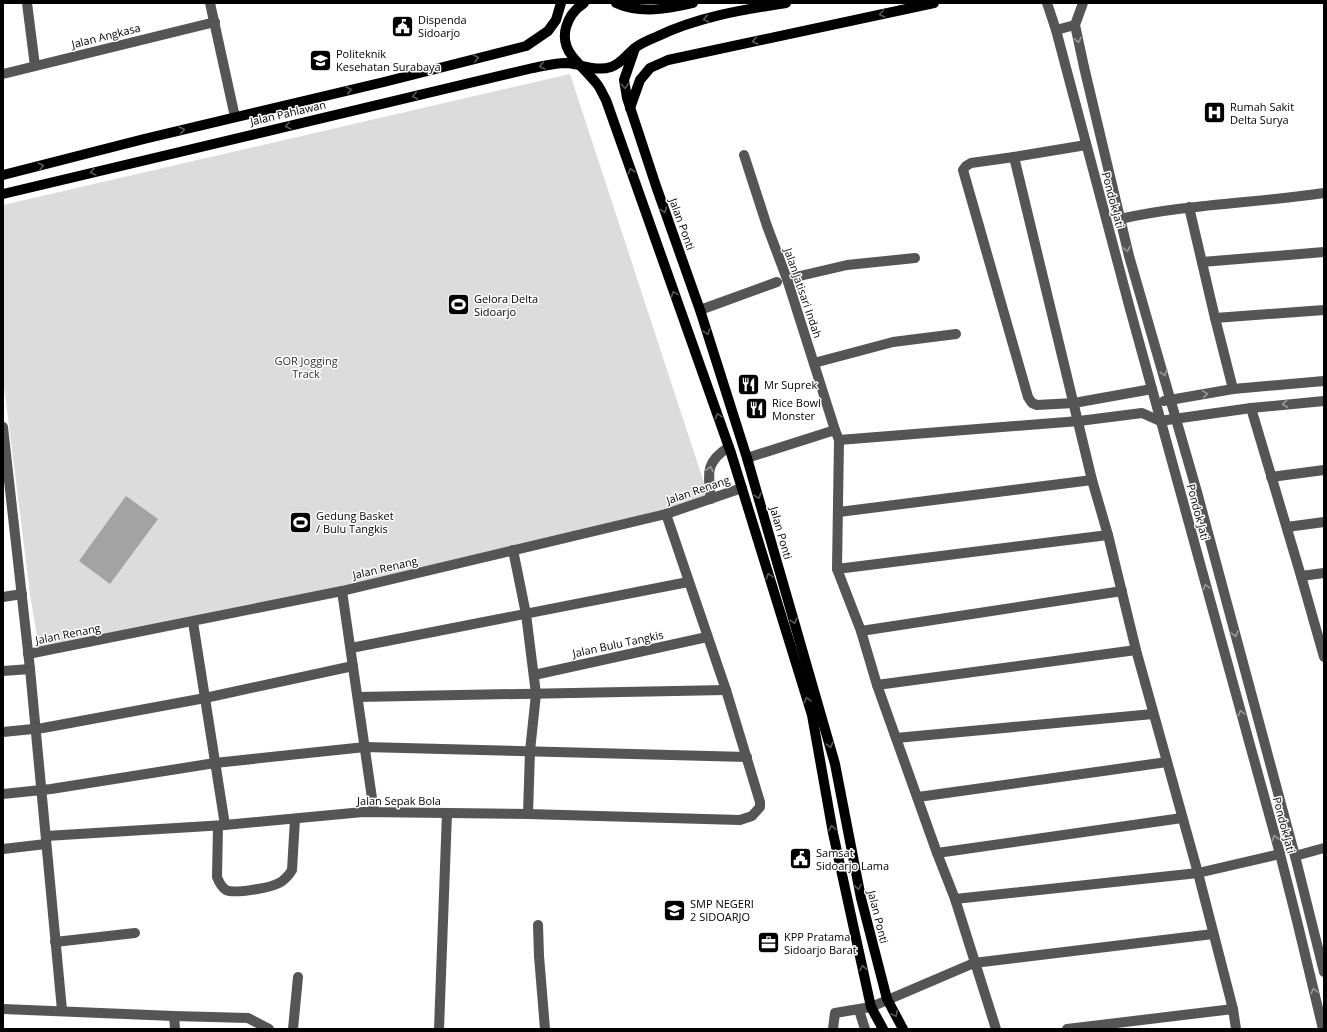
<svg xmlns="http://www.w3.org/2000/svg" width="1327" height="1032" font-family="'Open Sans',sans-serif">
	<rect width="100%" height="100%" fill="#fff"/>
	<path fill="#dcdcdc" d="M570,74L709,498L666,514L342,591L39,648L30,594L3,378V205Z"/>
	<path fill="#a3a3a3" d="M126,496L158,519L110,584L79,561Z"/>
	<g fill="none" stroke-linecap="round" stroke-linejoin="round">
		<g stroke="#555" stroke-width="10">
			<path d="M27,3L35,66"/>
			<path d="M210,3L235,117"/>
			<path d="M1047,3L1056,30L1130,309L1280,854L1297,921L1323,1029"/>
			<path d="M1083,3L1075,25L1084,67L1129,256L1197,492L1295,856L1324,972"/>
			<path d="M1056,30L1075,25"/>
			<path d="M3,74L215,22"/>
			<path d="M1086,145L1014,157L1092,480L1108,535L1136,650L1198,873L1233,1009L1236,1029"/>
			<path d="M744,155L767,226L787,279L835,430L839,440L837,569L861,631L877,685L937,853L955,899L996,1029"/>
			<path d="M1014,157L971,163L966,166L963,170L1028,397L1032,403L1037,405L1074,403L1152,389"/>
			<path d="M1189,207L1215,318"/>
			<path d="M1120,219C1187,204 1256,203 1324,193"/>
			<path d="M1202,262L1324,252"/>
			<path d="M787,279L847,265L915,258"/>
			<path d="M700,310L777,282"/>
			<path d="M814,363L893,342L956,334"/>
			<path d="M1233,389L1215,318L1324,310"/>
			<path d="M1164,401L1233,389L1324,381"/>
			<path d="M1251,408L1301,576L1324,657"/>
			<path d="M3,427L30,669L62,1010"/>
			<path d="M839,440L1079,421L1142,413L1160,421L1251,408L1324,401"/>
			<path d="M747,458L835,430"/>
			<path d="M1271,477L1324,470"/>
			<path d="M711,499C708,473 705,462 729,447"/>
			<path d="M839,512L1092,480"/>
			<path d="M1287,527L1324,522"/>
			<path d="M513,550L526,614L536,694L530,751L528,814"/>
			<path d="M837,569L1108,535"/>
			<path d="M1301,576L1324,573"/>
			<path d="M342,591L374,812"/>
			<path d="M3,597L22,594"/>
			<path d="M193,622L225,825"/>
			<path d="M861,631L1122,591"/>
			<path d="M351,648L688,582"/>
			<path d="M28,654L342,591L666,514L742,488"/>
			<path d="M3,671L30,669"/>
			<path d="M534,675L707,637"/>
			<path d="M877,685L1136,650"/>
			<path d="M358,697L726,690"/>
			<path d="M3,732L43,728L205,698L353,666"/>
			<path d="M896,738L1153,714"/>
			<path d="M3,794L51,789L215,763L365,747L747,757"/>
			<path d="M918,797L1167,762"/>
			<path d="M218,826L217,877C219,882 221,887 226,890C234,894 270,888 279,883C285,880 289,875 292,870L295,819"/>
			<path d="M46,836L225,825L363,812L528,814L740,820L752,816L760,807V802L726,690L666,514"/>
			<path d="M3,849L46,844"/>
			<path d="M937,853L1182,818"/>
			<path d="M1295,856L1324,848"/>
			<path d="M955,899L1198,873L1280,854"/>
			<path d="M538,925L539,956L545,1029"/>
			<path d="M55,942L135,933"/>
			<path d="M3,1009L174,1016L248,1018L269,1029"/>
			<path d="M859,1010L865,1029"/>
			<path d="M174,1016L175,1029"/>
			<path d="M293,1029L298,977"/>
			<path d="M439,1029L447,813"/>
			<path d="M833,1029L835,1013L871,1007L974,963L1213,934"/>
			<path d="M1067,1029L1233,1009"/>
		</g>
		<g stroke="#000" stroke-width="10">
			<path d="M584,3C566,15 558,38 572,56C580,66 589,74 597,84C601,89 603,95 606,100L731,453L812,715L833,833L871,1007L883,1029"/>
			<path d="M616,3C640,14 668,9 693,3"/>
			<path d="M635,48L624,80L627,98L656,186L700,310L747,458L835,764L861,898L887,999L903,1029"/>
			<path d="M630,108L640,80L650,68L668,60L934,3"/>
			<path d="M3,175L144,139L384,82L526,46L548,31L556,20L561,3"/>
			<path d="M3,194L533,68C543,66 555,63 566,63C581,64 596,72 611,67C621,64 626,55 635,48C641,43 649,40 656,37C697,17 741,10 786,3"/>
		</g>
	</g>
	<defs><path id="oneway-chevron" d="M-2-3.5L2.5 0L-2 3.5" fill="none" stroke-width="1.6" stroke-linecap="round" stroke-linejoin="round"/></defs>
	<g stroke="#595959">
		<use href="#oneway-chevron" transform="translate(882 14) rotate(168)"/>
		<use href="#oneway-chevron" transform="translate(706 19) rotate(167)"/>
		<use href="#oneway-chevron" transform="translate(755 41) rotate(168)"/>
		<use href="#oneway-chevron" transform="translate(476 58) rotate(-14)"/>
		<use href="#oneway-chevron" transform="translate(542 66) rotate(169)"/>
		<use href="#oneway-chevron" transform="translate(625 86) rotate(85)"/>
		<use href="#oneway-chevron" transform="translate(349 90) rotate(-13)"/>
		<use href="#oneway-chevron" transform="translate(415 96) rotate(167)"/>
		<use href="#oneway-chevron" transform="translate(288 126) rotate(167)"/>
		<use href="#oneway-chevron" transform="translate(182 130) rotate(-13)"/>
		<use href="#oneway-chevron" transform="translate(41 166) rotate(-14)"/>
		<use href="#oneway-chevron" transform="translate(631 171) rotate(-109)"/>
		<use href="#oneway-chevron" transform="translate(93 172) rotate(166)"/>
		<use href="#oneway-chevron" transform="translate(664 210) rotate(70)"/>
		<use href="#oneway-chevron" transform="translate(674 294) rotate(-110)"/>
		<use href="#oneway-chevron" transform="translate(707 332) rotate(72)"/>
		<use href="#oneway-chevron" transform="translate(718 416) rotate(-109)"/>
		<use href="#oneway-chevron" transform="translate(758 496) rotate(74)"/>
		<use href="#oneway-chevron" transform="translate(769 576) rotate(-107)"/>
		<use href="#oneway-chevron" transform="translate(794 621) rotate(74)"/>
		<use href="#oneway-chevron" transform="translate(807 700) rotate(-107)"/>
		<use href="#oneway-chevron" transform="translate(830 745) rotate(74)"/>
		<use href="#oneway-chevron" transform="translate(832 828) rotate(-100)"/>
		<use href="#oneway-chevron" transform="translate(858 887) rotate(79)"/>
		<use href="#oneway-chevron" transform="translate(863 968) rotate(-101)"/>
		<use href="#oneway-chevron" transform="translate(895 1014) rotate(62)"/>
	</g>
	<g stroke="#999">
		<use href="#oneway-chevron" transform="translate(1078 40) rotate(79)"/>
		<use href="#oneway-chevron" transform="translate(1127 249) rotate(77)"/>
		<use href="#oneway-chevron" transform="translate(1164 373) rotate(74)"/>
		<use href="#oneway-chevron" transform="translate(1205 394) rotate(-9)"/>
		<use href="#oneway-chevron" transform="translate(1285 404) rotate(174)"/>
		<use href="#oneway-chevron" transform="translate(710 469) rotate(-78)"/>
		<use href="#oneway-chevron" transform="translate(1206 587) rotate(-105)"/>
		<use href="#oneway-chevron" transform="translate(1235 634) rotate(75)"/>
		<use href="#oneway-chevron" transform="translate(1241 713) rotate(-105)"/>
		<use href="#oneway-chevron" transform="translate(1275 838) rotate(-105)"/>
		<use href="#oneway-chevron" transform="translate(1314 991) rotate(-103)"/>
	</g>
	<defs>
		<symbol id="civic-square" viewBox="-11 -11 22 22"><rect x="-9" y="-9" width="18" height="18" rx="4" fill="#000" stroke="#fff"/><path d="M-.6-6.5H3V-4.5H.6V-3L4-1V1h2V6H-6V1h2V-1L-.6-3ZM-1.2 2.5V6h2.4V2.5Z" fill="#fff"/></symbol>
		<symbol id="school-square" viewBox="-11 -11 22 22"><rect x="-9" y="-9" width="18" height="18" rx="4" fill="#000" stroke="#fff"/><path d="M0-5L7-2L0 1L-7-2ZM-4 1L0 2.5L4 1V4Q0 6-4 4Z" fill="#fff"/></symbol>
		<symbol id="hospital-square" viewBox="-11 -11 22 22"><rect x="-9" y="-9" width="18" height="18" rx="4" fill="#000" stroke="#fff"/><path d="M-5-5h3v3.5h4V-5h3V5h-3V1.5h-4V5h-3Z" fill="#fff"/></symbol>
		<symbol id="stadium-square" viewBox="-11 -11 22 22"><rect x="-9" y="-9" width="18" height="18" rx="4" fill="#000" stroke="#fff"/><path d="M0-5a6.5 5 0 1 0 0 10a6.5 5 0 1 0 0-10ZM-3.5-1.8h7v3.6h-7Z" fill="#fff"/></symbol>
		<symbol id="restaurant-square" viewBox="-11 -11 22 22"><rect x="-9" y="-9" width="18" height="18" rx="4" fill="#000" stroke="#fff"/><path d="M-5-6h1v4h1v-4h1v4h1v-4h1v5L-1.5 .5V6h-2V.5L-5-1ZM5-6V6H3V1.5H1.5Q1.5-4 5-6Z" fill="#fff"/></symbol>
		<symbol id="office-square" viewBox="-11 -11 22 22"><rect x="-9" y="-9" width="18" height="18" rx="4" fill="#000" stroke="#fff"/><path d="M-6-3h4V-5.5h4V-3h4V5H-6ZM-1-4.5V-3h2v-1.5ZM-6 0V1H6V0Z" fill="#fff"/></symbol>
	</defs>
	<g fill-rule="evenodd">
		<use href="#civic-square" x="390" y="14" width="25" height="25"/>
		<use href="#school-square" x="308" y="48" width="25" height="25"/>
		<use href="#hospital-square" x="1202" y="100" width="25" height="25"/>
		<use href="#stadium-square" x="446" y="292" width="25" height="25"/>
		<use href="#restaurant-square" x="736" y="372" width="25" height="25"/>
		<use href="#restaurant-square" x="744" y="396" width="25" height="25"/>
		<use href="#stadium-square" x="288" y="510" width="25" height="25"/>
		<use href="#civic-square" x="788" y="846" width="25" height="25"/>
		<use href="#school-square" x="662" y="898" width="25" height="25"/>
		<use href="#office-square" x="756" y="930" width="25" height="25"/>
	</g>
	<g text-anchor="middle" stroke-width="3" stroke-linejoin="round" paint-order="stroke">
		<g font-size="11" fill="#000" stroke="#fff" text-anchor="start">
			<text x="418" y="24">Dispenda<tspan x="418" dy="13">Sidoarjo</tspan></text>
			<text x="336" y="58">Politeknik<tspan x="336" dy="13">Kesehatan Surabaya</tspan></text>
			<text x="1230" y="111">Rumah Sakit<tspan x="1230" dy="13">Delta Surya</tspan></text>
			<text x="474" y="303">Gelora Delta<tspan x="474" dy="13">Sidoarjo</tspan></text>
			<text x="764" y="389">Mr Suprek</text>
			<text x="772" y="407">Rice Bowl<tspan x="772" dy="13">Monster</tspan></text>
			<text x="316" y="520">Gedung Basket<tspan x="316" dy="13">/ Bulu Tangkis</tspan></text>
			<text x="816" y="857">Samsat<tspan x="816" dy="13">Sidoarjo Lama</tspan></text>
			<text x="690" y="908">SMP NEGERI<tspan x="690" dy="13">2 SIDOARJO</tspan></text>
			<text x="784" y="941">KPP Pratama<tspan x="784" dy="13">Sidoarjo Barat</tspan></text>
		</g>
		<g font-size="11" fill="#000" stroke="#fff">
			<text transform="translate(106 36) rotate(-14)" y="4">Jalan Angkasa</text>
			<text transform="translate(288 113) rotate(-13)" y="4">Jalan Pahlawan</text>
			<text transform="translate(1113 200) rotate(75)" y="4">Pondok Jati</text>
			<text transform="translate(682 224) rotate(70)" y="4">Jalan Ponti</text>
			<text transform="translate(803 293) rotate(71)" y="4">Jalan Jatisari Indah</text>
			<text transform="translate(698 490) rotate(-19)" y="4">Jalan Renang</text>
			<text transform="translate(1198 512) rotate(75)" y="4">Pondok Jati</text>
			<text transform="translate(781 533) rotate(74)" y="4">Jalan Ponti</text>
			<text transform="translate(385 568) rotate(-13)" y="4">Jalan Renang</text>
			<text transform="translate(68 634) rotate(-11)" y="4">Jalan Renang</text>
			<text transform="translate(618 644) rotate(-12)" y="4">Jalan Bulu Tangkis</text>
			<text x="399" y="805">Jalan Sepak Bola</text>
			<text transform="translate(1284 825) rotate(75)" y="4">Pondok Jati</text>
			<text transform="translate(878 917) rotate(76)" y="4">Jalan Ponti</text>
		</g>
		<g font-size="11" fill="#333" stroke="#fff">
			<text x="306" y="365">GOR Jogging<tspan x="306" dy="13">Track</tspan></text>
		</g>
	</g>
	<rect width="1327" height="1032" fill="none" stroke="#000000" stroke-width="8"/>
</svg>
